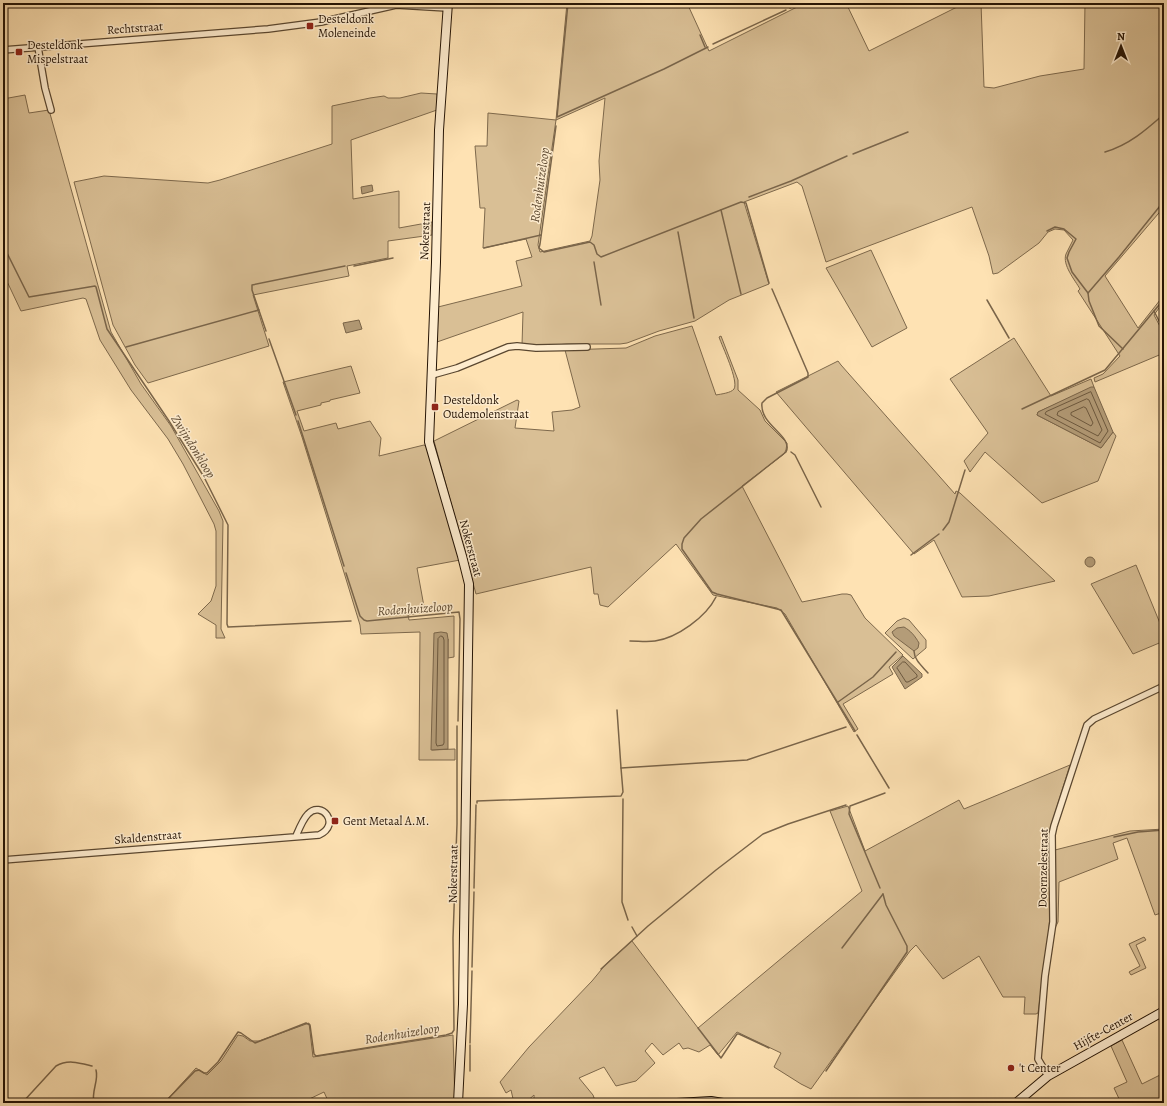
<svg xmlns="http://www.w3.org/2000/svg" width="1167" height="1106" font-family="Alegreya,serif">
	<rect width="100%" height="100%" fill="#fee2b3"/>
	<filter id="stains"><feTurbulence type="fractalNoise" baseFrequency=".005" numOctaves="4"/><feColorMatrix values="0 0 0 0 .2 0 0 0 0 .09 0 0 0 0 .02 0 0 0 .5 -.17"/></filter>
	<radialGradient id="worn" r=".72"><stop offset=".6" stop-color="#630" stop-opacity="0"/><stop offset="1" stop-color="#630" stop-opacity=".3"/></radialGradient>
	<g fill="#d9bf95" stroke="#7e694c" fill-rule="evenodd">
		<path d="M567,3H687L709,51L801,5V3H846L869,51L965,3H981L984,87L994,88L1040,76L1084,69L1085,3H1164V207L1105,276L1138,328L1164,295V301L1154,315L1164,334V353L1095,382L1094,378L1103,374L1120,356L1078,291L1080,289C1075,280 1062,265 1066,254C1068,249 1071,245 1073,240L1064,230L1055,229L1048,232L1039,243L998,273L993,274L989,256L972,207L826,262L802,186L797,182L744,202L769,284L729,300L695,321L659,331L627,343L620,344H567L533,347L522,345L523,312L437,342L438,307L522,286L516,261L532,257L526,239L483,248L485,208H480L475,146H487L488,113L556,120ZM605,98L599,161L600,180L592,236L590,241L540,252L538,245L556,120Z"/>
		<path d="M421,93L437,94V110L351,140L353,199L399,191V228L432,222V235L388,241V258L347,266L349,276L253,295L269,346L148,383L135,365L113,325L74,182L104,176L208,183L220,180L332,144V106L370,98L384,96L388,98H400Z"/>
		<path d="M25,95L29,113L49,110L111,332L141,384L171,426L219,511L223,521L221,629L225,638H216V625L198,614L211,601L216,586V531L214,524L183,464L168,439L131,390L100,340L86,299L83,298L21,311L3,273V99Z"/>
		<path d="M871,250L907,328L872,347L826,268Z"/>
		<path d="M692,326L716,395C721,394 731,393 734,389C739,381 722,346 719,337L721,336L738,380V390L760,410L765,421L787,443L786,450L784,454L742,486L802,602L842,594H847L851,595L865,618L903,655L889,667L893,674L843,704L858,729L854,732L785,614L777,608L713,595L676,544L608,607L600,605L598,594H594L591,567L476,594L434,441L517,400L519,401L515,428L554,431L552,412L572,410L580,407L565,350L626,348L655,336Z"/>
		<path d="M1014,338L1051,396L1091,379L1094,387L1038,412L1037,415L1101,448L1113,432L1116,436L1098,481L1042,503L985,452L970,472L964,461L988,433L950,379Z"/>
		<path d="M838,361L841,365L955,494L956,491L960,493L1055,581L989,596L962,597L934,540L914,554L776,392Z"/>
		<path d="M351,366L360,393L330,400V401L321,403V405L297,411L304,431L336,423L338,429L370,421L381,438L379,456L424,445L428,447L460,560L417,568L425,612L408,615L409,620L454,616V657L448,658V639L432,750L455,749V760H419L420,632L361,634L360,625L346,579L302,437L283,382Z"/>
		<path d="M1136,565L1164,633V641L1133,654L1091,584Z"/>
		<path d="M904,618L909,620L926,640V648L913,659L885,633L897,621Z"/>
		<path d="M1070,765L1049,832L1050,915L1048,939L1038,1013L1036,1014H1024L1025,997H1003L979,956L943,979L916,945L910,951L811,1089L801,1084L774,1067L781,1053L737,1032L718,1055L710,1045L699,1052L688,1048L683,1049L679,1043L663,1055L652,1043L645,1051L655,1063L636,1081L616,1086L604,1067L579,1078L593,1095L596,1103H534V1095L525,1103H514L511,1090L506,1093L500,1082L529,1047L592,981L606,964L632,941L698,1028L862,891L830,811L848,806L865,851L959,800L964,809Z"/>
		<path d="M1164,829V912L1155,915L1127,838L1113,843L1118,859L1059,882L1058,922L1055,928V850L1130,831Z"/>
		<path d="M1144,937L1146,940L1136,945L1146,968L1131,975L1129,972L1140,966L1129,944Z"/>
		<path d="M309,1023L313,1057L453,1035L455,1103H329L324,1092L301,1103H228L225,1098L221,1103H164L196,1068L207,1075L221,1061L238,1035L243,1036L250,1041H259Z"/>
		<path d="M1122,1040L1142,1084L1160,1075L1164,1083V1103H1121L1114,1088L1127,1082L1111,1046Z"/>
	</g>
	<g fill="#b49c78" stroke="#7a654a">
		<path d="M372,185L373,191L362,194L361,187Z"/>
		<path d="M359,320L362,329L346,333L343,323Z"/>
		<path d="M1091,387H1094L1113,432L1101,448L1037,415L1038,412Z"/>
		<circle cx="1090" cy="562" r="5"/>
		<path d="M904,627C911,631 915,636 919,643L918,648L914,651L894,636L892,632L897,628Z"/>
		<path d="M441,632L447,633L448,639V749L431,750L434,633Z"/>
		<path d="M903,656L922,674V677L905,689L892,667Z"/>
	</g>
	<g fill="none" stroke-linecap="round" stroke-linejoin="round">
		<g stroke="#6c583e" stroke-width="1">
			<path d="M1091,392L1108,431L1100,443L1045,414L1046,412Z"/>
			<path d="M1087,399L1089,400L1102,430L1098,436L1057,415L1058,412Z"/>
			<path d="M1084,407L1086,408L1093,423L1091,426L1071,415V413Z"/>
			<path d="M441,636L443,637L444,640V743L443,745L437,746L436,743L438,639Z"/>
			<path d="M903,662H905L917,675V677L908,682H906L897,668Z"/>
		</g>
		<g stroke="#7a654a" stroke-width="1.5">
			<path d="M568,3L557,117L664,69L708,47"/>
			<path d="M790,8L798,3"/>
			<path d="M700,35L705,47"/>
			<path d="M713,44L786,10"/>
			<path d="M556,126L540,244L539,248L544,252L590,242L594,245L597,254L601,257L741,202L746,203L769,283"/>
			<path d="M1105,152C1129,145 1146,130 1164,114"/>
			<path d="M853,154L908,132"/>
			<path d="M749,197L791,181L847,156"/>
			<path d="M721,210L741,294"/>
			<path d="M1047,231L1055,227L1064,229L1076,239L1069,252L1067,258L1072,272L1088,293L1089,301L1099,326L1123,349"/>
			<path d="M678,232L694,318"/>
			<path d="M3,248L5,249L29,297L95,286L96,287L107,329L169,421L204,477L228,525L227,624L228,627L351,621"/>
			<path d="M484,248L541,235"/>
			<path d="M594,262L601,305"/>
			<path d="M354,266L393,258"/>
			<path d="M772,289L808,373V377L767,398L762,403C759,425 794,436 786,452L701,519L684,538L682,544V549L712,592L717,594L781,610L855,731"/>
			<path d="M1088,293L1119,257L1164,201"/>
			<path d="M987,300L1009,338"/>
			<path d="M1154,311L1164,331"/>
			<path d="M266,331L252,290V285L345,266"/>
			<path d="M269,339L296,415"/>
			<path d="M126,347L259,310"/>
			<path d="M1022,409L1105,370L1164,299"/>
			<path d="M298,421L344,566"/>
			<path d="M791,452L795,455L821,507"/>
			<path d="M943,530L949,522L965,470"/>
			<path d="M911,555L939,534"/>
			<path d="M346,573L360,616L364,620L367,621L459,612L460,619L458,721"/>
			<path d="M630,641C638,641 647,642 655,641C677,638 706,617 716,597"/>
			<path d="M914,651C914,660 923,667 928,673"/>
			<path d="M838,702L873,677L896,652"/>
			<path d="M617,710L621,768"/>
			<path d="M857,735L889,788"/>
			<path d="M623,799L622,902L628,920"/>
			<path d="M477,803V801L621,796L623,792L621,768L747,760L846,727"/>
			<path d="M1114,837L1138,832L1164,830"/>
			<path d="M474,888L476,805"/>
			<path d="M880,888L849,814L850,806L885,793"/>
			<path d="M632,927L637,936"/>
			<path d="M842,948L883,894"/>
			<path d="M472,967L474,892"/>
			<path d="M601,969L648,926L716,870L763,834L788,824L846,805"/>
			<path d="M698,1028L721,1058L737,1034H739L769,1048"/>
			<path d="M470,1043L472,971"/>
			<path d="M470,1071V1045"/>
			<path d="M826,1071L907,952V946L886,905L883,894"/>
			<path d="M3,1099L10,1103"/>
			<path d="M22,1103L56,1066C68,1059 80,1063 92,1066"/>
			<path d="M94,1103C91,1091 99,1081 96,1070"/>
			<path d="M164,1103L195,1071L199,1070L204,1073H207L218,1062L238,1032L241,1033L255,1043L306,1023L310,1025L314,1054L316,1056L446,1035L452,1033L454,1030L453,938L457,824V726"/>
		</g>
		<defs>
			<g id="street">
				<path d="M38,47L45,88L51,110"/>
				<path d="M3,50L268,29L321,22L396,5L447,8"/>
				<path d="M432,375L457,368L508,347L517,346L536,348L587,347"/>
				<path d="M3,438V442"/>
				<path d="M3,860L319,835C342,824 321,800 308,814C303,819 299,829 296,836"/>
				<path d="M1048,1076L1038,1059L1045,976L1053,922L1052,835L1054,826L1087,725L1094,719L1164,686"/>
			</g>
			<g id="secondary">
				<path d="M448,3L439,130L436,262L429,442L462,556L469,584L463,1004L458,1103"/>
				<path d="M677,1103L711,1101L723,1103"/>
				<path d="M1016,1103L1048,1076L1164,1011"/>
			</g>
		</defs>
		<use href="#street" stroke="#5a4730" stroke-width="8"/>
		<use href="#secondary" stroke="#241304" stroke-width="10"/>
		<use href="#street" stroke="#feecce" stroke-width="5.5"/>
		<use href="#secondary" stroke="#feecce" stroke-width="8"/>
	</g>
	<g fill="#8f2418" stroke="#feecce" stroke-width="1.5">
		<rect x="306" y="22" width="8" height="8" rx="2"/>
		<rect x="15" y="48" width="8" height="8" rx="2"/>
		<rect x="431" y="403" width="8" height="8" rx="2"/>
		<rect x="331" y="817" width="8" height="8" rx="2"/>
		<circle cx="1011" cy="1068" r="4"/>
	</g>
	<g text-anchor="middle" stroke-width="3" stroke-linejoin="round" paint-order="stroke">
		<g font-size="12" fill="#241304" stroke="#feecce" text-anchor="start">
			<text x="318" y="23">Desteldonk<tspan x="318" dy="14">Moleneinde</tspan></text>
			<text x="27" y="49">Desteldonk<tspan x="27" dy="14">Mispelstraat</tspan></text>
			<text x="443" y="404">Desteldonk<tspan x="443" dy="14">Oudemolenstraat</tspan></text>
			<text x="343" y="825">Gent Metaal A.M.</text>
			<text x="1019" y="1072">'t Center</text>
		</g>
		<g font-size="12" fill="#241304" stroke="#feecce">
			<text transform="translate(135 28) rotate(-4)" y="4">Rechtstraat</text>
			<text transform="translate(425 231) rotate(-88)" y="4">Nokerstraat</text>
			<text transform="translate(471 548) rotate(75)" y="4">Nokerstraat</text>
			<text transform="translate(148 837) rotate(-5)" y="4">Skaldenstraat</text>
			<text transform="translate(1043 868) rotate(-89)" y="4">Doornzelestraat</text>
			<text transform="translate(453 874) rotate(-89)" y="4">Nokerstraat</text>
			<text transform="translate(1103 1031) rotate(-29)" y="4">Hijfte-Center</text>
		</g>
		<g font-size="13" font-style="italic" fill="#5e4a32" stroke="#feecce">
			<text transform="translate(539 185) rotate(-82)" y="5">Rodenhuizeloop</text>
			<text transform="translate(194 446) rotate(58)" y="5">Zwijndonkloop</text>
			<text transform="translate(415 608) rotate(-4)" y="5">Rodenhuizeloop</text>
			<text transform="translate(402 1033) rotate(-9)" y="5">Rodenhuizeloop</text>
		</g>
	</g>
	<rect width="1167" height="1106" fill="none" stroke="#fee2b3" stroke-width="16"/>
	<rect x="4" y="4" width="1159" height="1098" fill="none" stroke="#241304" stroke-width="2"/>
	<rect x="8" y="8" width="1151" height="1090" fill="none" stroke="#241304"/>
	<g transform="translate(1121 46)" stroke="#feecce" stroke-width="3" paint-order="stroke">
	<path d="M0-3L7 15L0 10L-7 15Z" fill="#241304"/>
	<text y="-6" font-size="11" font-weight="bold" text-anchor="middle" fill="#241304">N</text>
	</g>
	<rect width="100%" height="100%" filter="url(#stains)"/>
	<rect width="100%" height="100%" fill="url(#worn)"/>
</svg>
